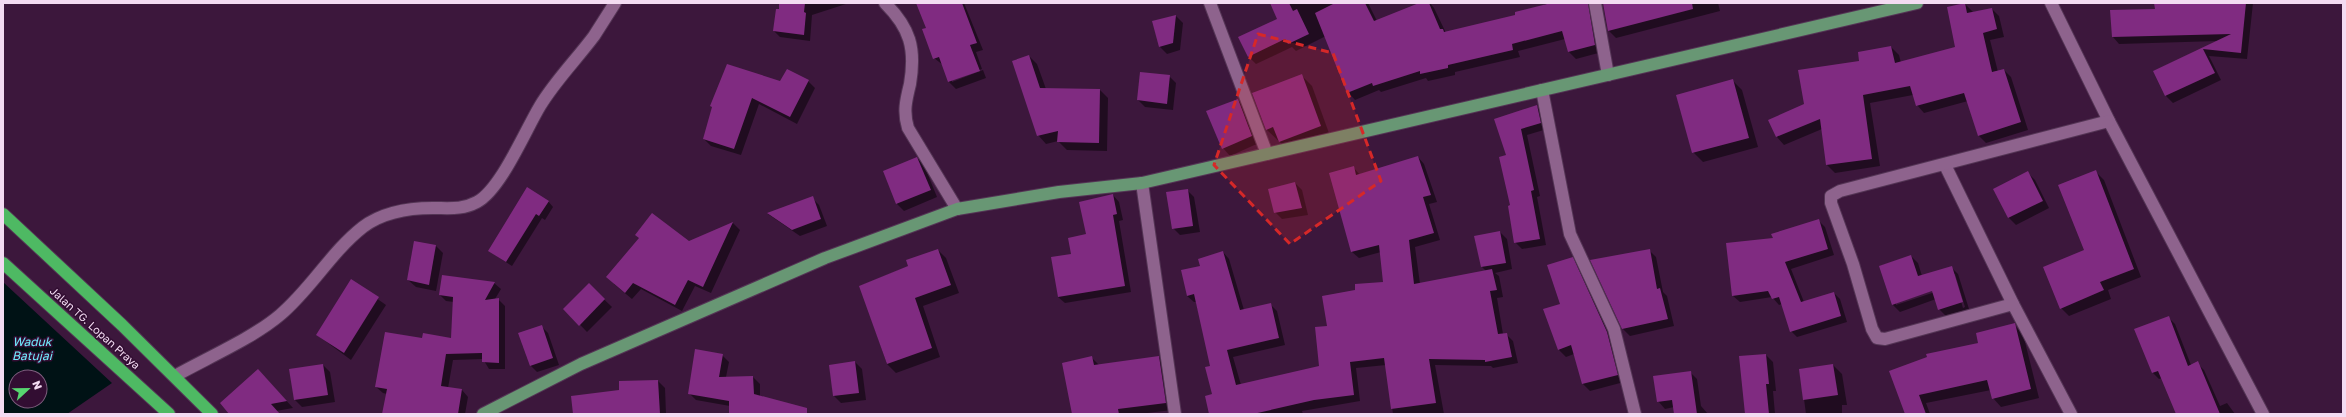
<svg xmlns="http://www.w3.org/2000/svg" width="2346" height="417" font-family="'Golos Text',sans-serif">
	<rect width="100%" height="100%" fill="#3c173c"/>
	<path fill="#001215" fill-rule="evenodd" d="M3,282L112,383L67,414H3ZM16,377H40V401H16Z"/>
	<g fill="#0007" fill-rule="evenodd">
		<path d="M780,3H849L812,15L810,41L780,37L774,31Z"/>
		<path d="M917,3H964L983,50L976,52L982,69L952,80V82L983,70L986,78L956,89L949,82L943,65L934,58L928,28Z"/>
		<path d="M1271,3H1368L1377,21L1422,3H1430L1434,8L1446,33L1517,16L1545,6L1544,3H1600L1602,52L1576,59L1569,52L1565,39L1518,51L1520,57L1455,72V75L1428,81L1426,78L1381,92L1379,90L1355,100L1348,92L1326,36L1296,51L1292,47L1256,64L1249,57L1240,38L1278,20Z"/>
		<path d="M1604,3H1718L1720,11L1616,38L1609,31Z"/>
		<path d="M2156,3H2253L2247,59L2209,56L2221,80L2173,103L2166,96L2154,71L2218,41L2119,44L2113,37L2156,10Z"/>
		<path d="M1965,4L1973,12L1992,9L1999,16L2004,37L1990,40L1998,72L2004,70L2011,77L2028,130L1986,143L1978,135L1968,101L1924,113L1917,105L1913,95L1870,103L1880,166L1835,173L1827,165L1822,129L1784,145L1777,137L1805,105L1860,61L1891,47L1899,55L1901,63L1957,48Z"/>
		<path d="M1176,16L1183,23L1180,50L1167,54L1160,47L1154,22Z"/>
		<path d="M1029,56L1037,64L1046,89L1100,90L1108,98L1107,151L1067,150L1058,141L1046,144L1038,135Z"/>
		<path d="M728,66L781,82L808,81L815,88L797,124L759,104L741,155L711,146L704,139Z"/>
		<path d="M1169,76L1176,83L1173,110L1145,107L1138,100Z"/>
		<path d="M1302,76L1312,86L1330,136L1289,151L1267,130L1253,94Z"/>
		<path d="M1732,80L1742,90L1758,147L1703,162L1693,152Z"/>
		<path d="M1238,100L1245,107L1259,143L1230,156L1223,148L1208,111Z"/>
		<path d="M1537,107L1544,113L1547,129L1527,135L1540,196L1537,197L1546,245L1522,249L1515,242L1507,156L1496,119Z"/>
		<path d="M1418,157L1424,164L1437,202L1429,204L1440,240L1415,247L1420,284L1486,271L1482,267L1500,232L1507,239L1512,269L1495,273L1499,276L1503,297L1497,298L1503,334H1506L1513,341L1518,363L1493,368L1491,366L1435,365L1444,414H1393L1386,365L1356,368L1360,401L1302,411L1303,414H1210L1213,395L1212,366L1196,302H1194L1187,296L1201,267L1223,252L1229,259L1244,310L1270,304L1277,311L1285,345L1233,357L1241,385L1320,367L1328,327L1356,291L1385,283L1381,252L1359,258L1352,252L1353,167L1360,175Z"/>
		<path d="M917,158L924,165L937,197L904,211L897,204L884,172Z"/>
		<path d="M2095,171L2104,180L2141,277L2108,290L2111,299L2069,316L2061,308L2086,251Z"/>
		<path d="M2028,173L2035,180L2049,208L2016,225L2009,218L1995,189Z"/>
		<path d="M1295,183L1302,190L1308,215L1282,219L1275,212Z"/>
		<path d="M1187,190L1194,197L1200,232L1180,235L1173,228Z"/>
		<path d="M1113,195L1119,202L1123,220L1119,221L1131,292L1065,303L1058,297L1072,255Z"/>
		<path d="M812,198L819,205L827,226L800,236L768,214Z"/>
		<path d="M548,201L553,207L545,220L542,218L512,266L489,251Z"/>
		<path d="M1818,220L1825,227L1834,255L1791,269L1804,302L1834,293L1840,299L1847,322L1797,337L1791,331L1782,304L1779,305L1772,297L1740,302L1733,296L1774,239Z"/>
		<path d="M733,223L740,230L711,293L695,286L682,311L641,289L632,299L614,284L689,242Z"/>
		<path d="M436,246L443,253L436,291L416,287L408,280Z"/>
		<path d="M938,250L946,258L959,293L923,306L940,357L896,373L887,364L860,286L909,266Z"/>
		<path d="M1649,250L1656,257L1663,292L1667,296L1674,326L1630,336L1623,329Z"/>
		<path d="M1911,256L1918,263L1922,276L1951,267L1958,274L1969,309L1946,316L1939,309L1936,299L1900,312L1893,305L1880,266ZM1953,274H1955L1965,307L1963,308ZM1937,289L1938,291L1896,305V303Z"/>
		<path d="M1572,258L1579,266L1614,339L1624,382L1590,391L1583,384L1574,354L1566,357L1559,350L1561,305Z"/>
		<path d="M352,281L386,305L351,360L317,335Z"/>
		<path d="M494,283L501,289L495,299H498L505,306V369H489L483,359L453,360L448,388L462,390L468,397L465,414H383L387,394L383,393L376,387L423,339H452L454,302L446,301L440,295Z"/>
		<path d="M589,285L612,307L587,332L565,309Z"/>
		<path d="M2168,317L2175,324L2191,365L2197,363L2204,370L2220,406L2227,403L2235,414H2177L2162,378L2159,379L2152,372Z"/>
		<path d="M541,326L548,333L559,365L537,372L530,365Z"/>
		<path d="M2015,326L2023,334L2039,398L2001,407L1993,398L1991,390L1926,403L1930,414H1902L1905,413L1928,358L1979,343Z"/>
		<path d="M722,355L729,362L726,377H753L760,384V397L802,414H730V406L696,400L689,393Z"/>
		<path d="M1766,355L1773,362L1776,391H1773L1775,414H1746Z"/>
		<path d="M1091,357L1099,365L1159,357L1166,364L1172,410L1139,414H1073Z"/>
		<path d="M855,362L862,369L866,400L841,403L834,396Z"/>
		<path d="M323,365L330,372L335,402L302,407L295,400Z"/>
		<path d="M1833,365L1842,374L1847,405H1842V414H1806L1800,369Z"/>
		<path d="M1690,372L1697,379L1701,406L1708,414H1675L1674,407L1665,409L1658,401Z"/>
		<path d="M265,377L293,408L276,411L279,414H231Z"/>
		<path d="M658,381L665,388L666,414H574L620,391Z"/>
	</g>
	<g fill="#802b81">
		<path d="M779,3H805L804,12L806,13L804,35L773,31L776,9H779Z"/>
		<path d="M916,3H962L977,43L970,45L980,71L948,82L939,57L933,59L922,29L926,28Z"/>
		<path d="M1270,3H1289L1293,11L1297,9L1309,34L1288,44L1285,39L1248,57L1238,37L1277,19Z"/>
		<path d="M1335,3H1365L1374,21L1419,3H1429L1440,29H1443L1444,32L1515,15V12L1551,3H1588L1595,45L1568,52L1562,31L1512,44L1513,50L1448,65V68L1420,74V71L1373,86L1372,83L1347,93L1315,13Z"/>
		<path d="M1603,3H1692L1693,9L1608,31Z"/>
		<path d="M1965,3L1967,13L1992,8L1997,29L1983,33L1992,72L2004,69L2021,122L1978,136L1964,93L1916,106L1910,86L1863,95L1872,159L1826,165L1820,119L1776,137L1768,120L1804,104L1798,70L1859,61L1858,52L1891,46L1895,63L1955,47L1947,7Z"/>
		<path d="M2154,3H2246L2241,53L2203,49L2215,73L2165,96L2153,71L2231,34L2112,37L2110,10L2155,9Z"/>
		<path d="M1176,15L1173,43L1159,47L1152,21Z"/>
		<path d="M1029,55L1040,88L1100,89L1099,143L1057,142L1058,131L1037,136L1012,61Z"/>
		<path d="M727,64L780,81L787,69L809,80L790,117L752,98L734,149L703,139L712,107L710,106Z"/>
		<path d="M1140,72L1170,75L1167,104L1137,100Z"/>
		<path d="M1302,74L1321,126L1279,142L1273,127L1266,130L1252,93Z"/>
		<path d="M1733,79L1749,138L1692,153L1676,95Z"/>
		<path d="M1238,99L1252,136L1222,149L1206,111Z"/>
		<path d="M1537,105L1541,123L1521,129L1534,190L1531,191L1540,239L1514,243L1508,206L1510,205L1499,157L1506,155L1494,119Z"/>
		<path d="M1418,156L1431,195L1423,197L1434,233L1409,240L1414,284L1492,269L1497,290L1490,291L1498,334L1507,333L1512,357L1485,362V360L1429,359L1436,403L1391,409L1384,358L1350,362L1354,395L1314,400L1253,414H1209L1205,396L1212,394L1205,367L1210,366L1194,294L1187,296L1181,270L1200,266L1198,259L1223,251L1240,310L1271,303L1279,338L1227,350L1236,385L1319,366L1315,327L1327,326L1322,296L1355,290V284L1383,282L1379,245L1351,252L1329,173L1354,166L1356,175Z"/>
		<path d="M917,157L931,190L896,204L883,171Z"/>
		<path d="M2096,170L2134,269L2100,282L2104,290L2060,309L2043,267L2084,250L2058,185Z"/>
		<path d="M2028,171L2043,201L2008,218L1993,189Z"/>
		<path d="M1295,182L1302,208L1274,213L1268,189Z"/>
		<path d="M527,187L549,201L539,216L536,214L506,262L488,251Z"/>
		<path d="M1188,189L1193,226L1172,229L1166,192Z"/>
		<path d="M1113,194L1117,214L1113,215L1125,286L1058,297L1051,257L1071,254L1068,238L1086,234L1079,202Z"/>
		<path d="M813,196L821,219L792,230L767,213Z"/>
		<path d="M652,213L689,241L733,222L703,287L688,280L675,305L633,283L625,293L606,277L639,238L635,235Z"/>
		<path d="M1819,219L1828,249L1785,262L1801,302L1834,292L1841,316L1790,332L1779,297L1772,299L1768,291L1732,296L1726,243L1773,238L1771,234Z"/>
		<path d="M1500,231L1506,263L1481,267L1474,236Z"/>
		<path d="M414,241L436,245L429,285L407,280Z"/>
		<path d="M938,249L951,285L915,298L932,348L887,364L859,286L908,266L906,260Z"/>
		<path d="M1650,249L1657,289L1660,288L1668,319L1622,329L1590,260Z"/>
		<path d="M1911,255L1918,276L1952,266L1963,302L1938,310L1932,291L1892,305L1879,266Z"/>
		<path d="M1573,257L1607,332L1618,375L1582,384L1571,345L1558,350L1543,309L1560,304L1547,265Z"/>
		<path d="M442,275L495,282L485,300L499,298V363L482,362V353L446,354L441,386L462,389L458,414H382L387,389L375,387L385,332L422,338L423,333L451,338L453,297L439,295Z"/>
		<path d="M351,279L379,297L344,353L316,335Z"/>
		<path d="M589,283L605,299L579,326L563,309Z"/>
		<path d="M2169,316L2188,366L2198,361L2220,414H2176L2158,371L2152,373L2134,329Z"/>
		<path d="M2015,323L2031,389L1992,399L1987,380L1919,395L1926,414H1905L1889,371L1927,357L1926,354L1978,343L1976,333Z"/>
		<path d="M542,325L553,358L530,366L518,333Z"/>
		<path d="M695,349L723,354L719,377L753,376L754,394L807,408V414H729V401L688,394Z"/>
		<path d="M1766,354L1769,384H1766L1769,414H1745L1739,356Z"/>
		<path d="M1092,356L1094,365L1159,356L1166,403L1118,409L1119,414H1072L1062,363Z"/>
		<path d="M855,361L859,393L833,396L829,365Z"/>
		<path d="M323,364L328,395L294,400L289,369Z"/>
		<path d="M1833,364L1838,395L1803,400L1799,369Z"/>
		<path d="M258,369L287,401L271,404L280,414H229L220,403Z"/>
		<path d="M1691,371L1697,414H1674L1672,400L1657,402L1653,376Z"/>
		<path d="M658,380L660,414H573L571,396L619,390V381Z"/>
	</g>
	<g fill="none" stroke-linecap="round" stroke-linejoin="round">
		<defs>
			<g id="minor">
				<path d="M885,3C910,28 916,48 910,84C906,100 903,112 908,128L957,209"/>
				<path d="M1210,3L1267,154"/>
				<path d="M1595,3L1608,75"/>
				<path d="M2051,3L2109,121L2263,414"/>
				<path d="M1542,90L1570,234L1614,329L1635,414"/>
				<path d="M1945,165L2013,304L2071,414"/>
				<path d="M1142,183L1175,414"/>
				<path d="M2013,304L1885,339L1877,338L1872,329L1853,264L1831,203V196L1840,191L2109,121"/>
				<path d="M175,376C207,358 253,338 280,315C311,289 331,252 363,227C383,212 409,208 433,208C449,208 462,210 477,202C501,189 525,131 540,106C555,81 576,60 594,36C601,25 608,14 615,3"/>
			</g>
			<path id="major" d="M483,414L581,364L825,258L957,209L1059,192L1142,183L1917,3"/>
			<g id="highway">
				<path d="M3,214L122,325L212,414"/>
				<path d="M3,263L169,414"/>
			</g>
		</defs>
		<use href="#minor" stroke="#543555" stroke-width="14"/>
		<use href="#major" stroke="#543555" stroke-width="14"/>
		<use href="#highway" stroke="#543555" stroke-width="14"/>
		<use href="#minor" stroke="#8e638d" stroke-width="12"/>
		<use href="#major" stroke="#689774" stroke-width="12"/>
		<use href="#highway" stroke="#4eb963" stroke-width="12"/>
	</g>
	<path fill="#d62828" fill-opacity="0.2" stroke="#d62828" stroke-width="3" stroke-dasharray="8 5" stroke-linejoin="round" d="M1258,34L1333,53L1381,181L1290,244L1214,165Z"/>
	<g text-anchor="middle" stroke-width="3" stroke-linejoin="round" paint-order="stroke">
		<g font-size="11" fill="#f3dbf2" stroke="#320d32">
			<text transform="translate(95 328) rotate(42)" y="4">Jalan TG. Lopan Praya</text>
		</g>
		<g font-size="12" font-style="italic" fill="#70ecfd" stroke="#320d32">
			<text x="32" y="346">Waduk<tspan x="32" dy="14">Batujai</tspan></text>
		</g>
	</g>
	<rect width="2346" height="417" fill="none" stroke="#f3dbf2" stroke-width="8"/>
	<g transform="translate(28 389) rotate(68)"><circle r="19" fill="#320d32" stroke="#7f5f7f"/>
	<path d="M0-3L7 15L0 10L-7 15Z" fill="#57d570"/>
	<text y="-6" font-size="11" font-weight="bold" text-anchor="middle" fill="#f3dbf2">N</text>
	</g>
</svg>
